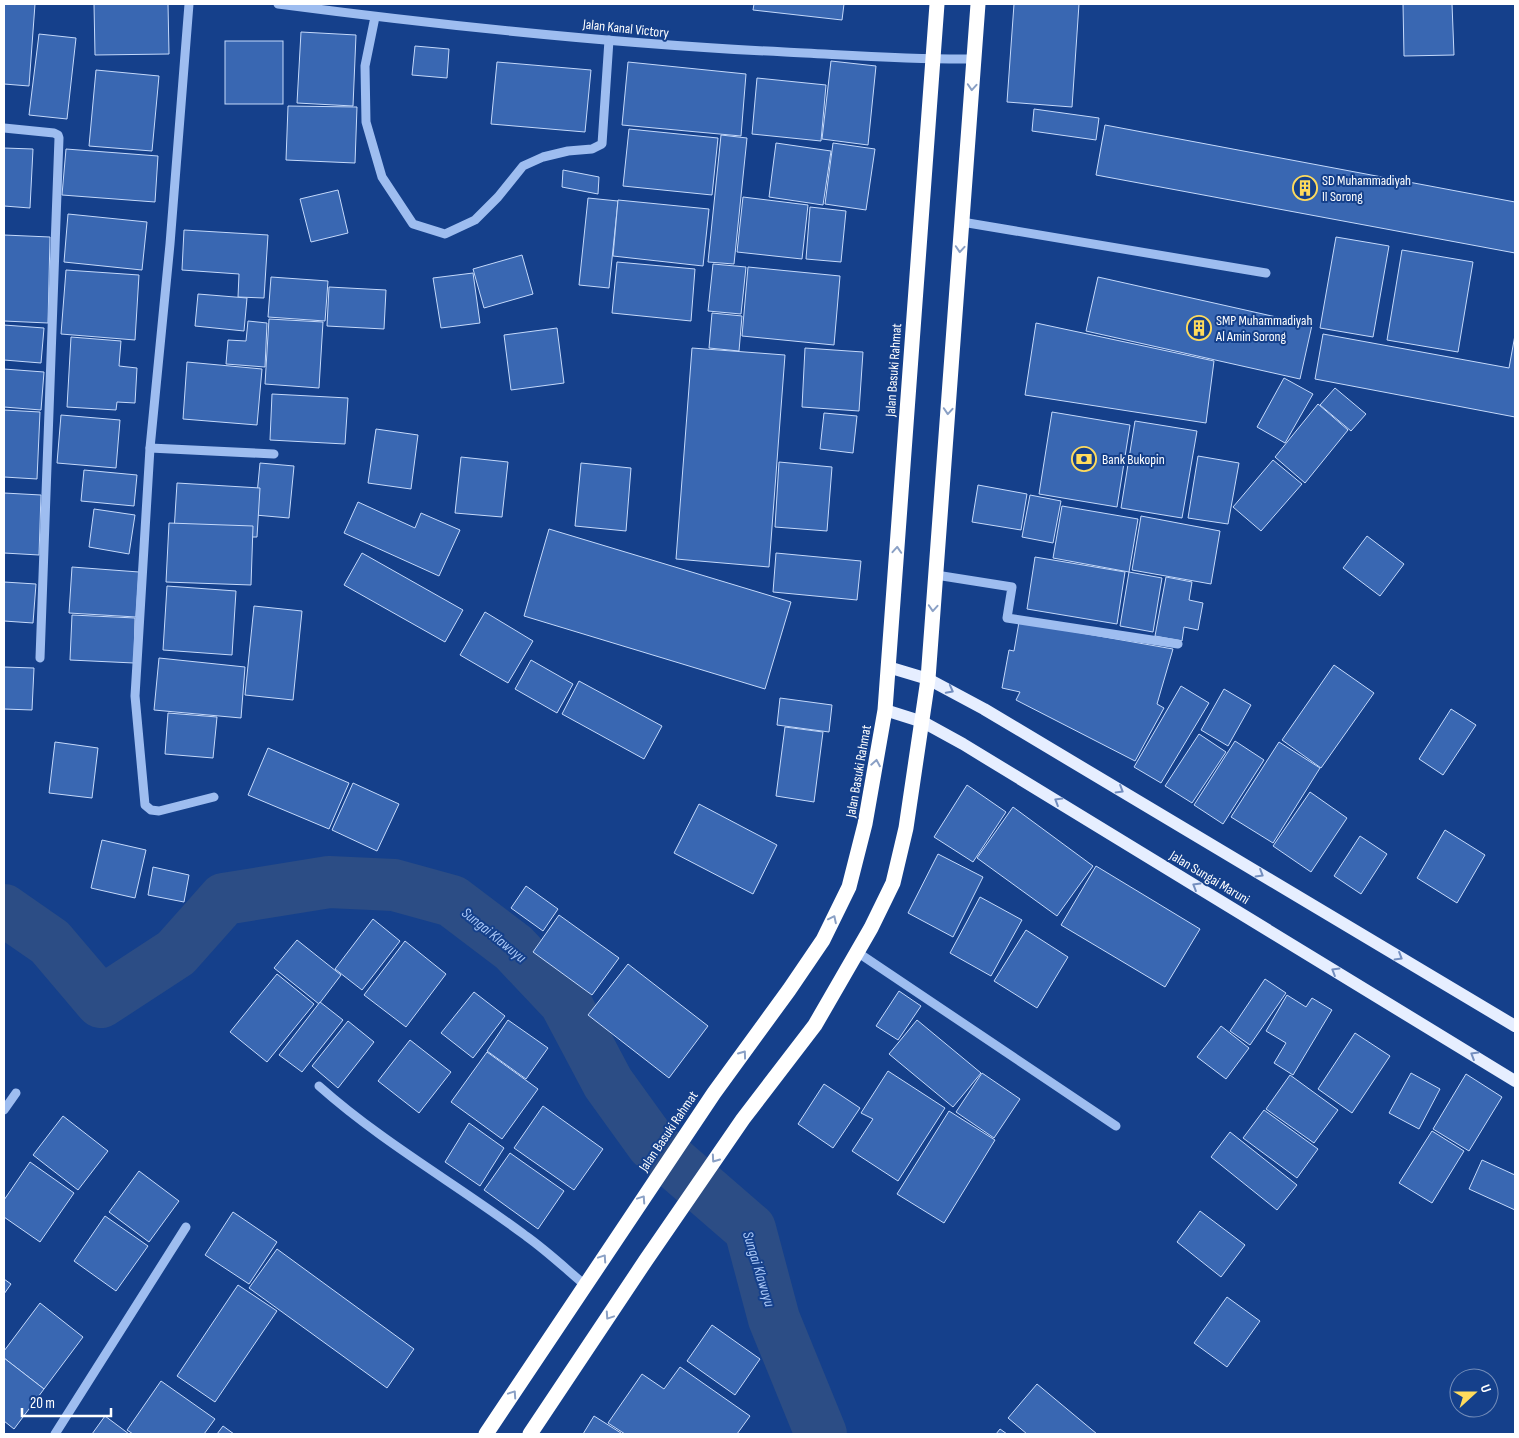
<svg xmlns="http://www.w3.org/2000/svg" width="1519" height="1438" font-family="'Sofia Sans Condensed',sans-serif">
	<rect width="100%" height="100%" fill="#15408b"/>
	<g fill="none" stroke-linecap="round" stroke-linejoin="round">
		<path stroke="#2c4d85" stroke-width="52" d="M4,910L50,942L101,1002L176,953L224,899L329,882L394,885L452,901L514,948L565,1002L608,1083L652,1144L750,1229L774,1319L821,1434"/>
	</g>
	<g fill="#3967b2" stroke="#c4d9fb">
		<path d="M4,4H35L29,86L4,84Z"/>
		<path d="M94,4H168L169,54L95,55Z"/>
		<path d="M754,4H844L842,20L753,10Z"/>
		<path d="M1014,4H1079L1072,107L1007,102Z"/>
		<path d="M1403,4H1452L1454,55L1404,56Z"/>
		<path d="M301,32L356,35L353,106L297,103Z"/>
		<path d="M39,34L76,38L67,119L29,115Z"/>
		<rect x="225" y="41" width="58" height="63"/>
		<path d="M415,46L449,49L447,78L412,75Z"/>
		<path d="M831,61L876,66L868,145L822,139Z"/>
		<path d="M497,62L591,70L585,132L491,124Z"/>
		<path d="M628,62L746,74L741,136L622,125Z"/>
		<path d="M96,70L159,76L152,151L89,146Z"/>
		<path d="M757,78L826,85L821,141L752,134Z"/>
		<path d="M288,106L357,107L355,163L286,160Z"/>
		<path d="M1034,109L1099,118L1096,140L1032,131Z"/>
		<path d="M1105,125L1515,202V253L1096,175Z"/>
		<path d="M629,129L718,138L712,195L623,186Z"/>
		<path d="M721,135L747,138L734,264L708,262Z"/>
		<path d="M776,143L831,151L823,205L769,197Z"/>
		<path d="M833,143L875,149L866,210L825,204Z"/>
		<path d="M4,148L33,149L30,208L4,206Z"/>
		<path d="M66,149L158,156L155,202L62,195Z"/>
		<path d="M563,170L599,177L598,194L562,187Z"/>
		<path d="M338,190L348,233L311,242L300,199Z"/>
		<path d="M743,197L808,205L802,259L737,252Z"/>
		<path d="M588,198L618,201L609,288L579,285Z"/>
		<path d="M618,200L709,209L703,266L613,256Z"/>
		<path d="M810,207L846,211L841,262L806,259Z"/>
		<path d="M68,214L147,222L142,270L64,262Z"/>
		<path d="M184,230L268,235L264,298L238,297L239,274L182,270Z"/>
		<path d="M4,235L50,237L48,323L4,321Z"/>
		<path d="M1336,237L1389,246L1373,337L1320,328Z"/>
		<path d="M1402,250L1473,262L1458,352L1387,340Z"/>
		<path d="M522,255L533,294L484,308L473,269Z"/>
		<path d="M617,262L695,269L691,321L612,313Z"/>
		<path d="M713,264L746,267L741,314L708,311Z"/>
		<path d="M748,267L840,276L834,345L742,336Z"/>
		<path d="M66,270L139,275L135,340L61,334Z"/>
		<path d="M473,273L480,323L441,328L433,278Z"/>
		<path d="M271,277L328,281L325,321L268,317Z"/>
		<path d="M1098,277L1312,325L1300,379L1086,331Z"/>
		<path d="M329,287L386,290L384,329L327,326Z"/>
		<path d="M198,294L247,298L244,331L195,326Z"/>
		<path d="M712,313L742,316L739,351L709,348Z"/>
		<path d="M269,319L323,322L319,388L265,384Z"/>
		<path d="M248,321L267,323L265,367L226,364L228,340L246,341Z"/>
		<path d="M1036,323L1214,361L1206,423L1025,395Z"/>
		<path d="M4,325L44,328L41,363L4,360Z"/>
		<path d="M557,328L564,383L511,390L504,335Z"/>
		<path d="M1323,334L1509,368L1515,335V417L1315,379Z"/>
		<path d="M71,337L121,341L119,366L137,368L135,403L117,402L116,410L67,407Z"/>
		<path d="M692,348L785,355L769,567L676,559Z"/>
		<path d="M805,348L863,352L859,411L802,407Z"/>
		<path d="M187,362L262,369L257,425L183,419Z"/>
		<path d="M4,369L44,372L41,410L4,407Z"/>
		<path d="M1284,378L1313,394L1285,443L1257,427Z"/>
		<path d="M1335,388L1366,414L1351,431L1320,405Z"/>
		<path d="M272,394L348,398L345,444L270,440Z"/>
		<path d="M1318,404L1348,430L1305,483L1275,457Z"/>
		<path d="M4,410L40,412L37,479L4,477Z"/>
		<path d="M1052,412L1130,425L1117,507L1039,494Z"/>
		<path d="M824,413L857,416L853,453L820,449Z"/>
		<path d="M61,415L120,420L116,468L57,463Z"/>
		<path d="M1135,421L1197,431L1182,518L1121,508Z"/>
		<path d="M376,429L418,435L411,489L368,483Z"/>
		<path d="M1198,456L1239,463L1228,524L1188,518Z"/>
		<path d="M461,457L508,462L502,517L455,513Z"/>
		<path d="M1273,460L1302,484L1261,531L1233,507Z"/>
		<path d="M779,462L832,467L827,531L775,527Z"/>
		<path d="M260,463L294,466L289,518L255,515Z"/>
		<path d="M581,463L631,468L626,531L575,526Z"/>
		<path d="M84,470L137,475L134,506L81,501Z"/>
		<path d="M177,483L260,488L257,537H243L242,553L173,548Z"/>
		<path d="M978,485L1027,494L1021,530L972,522Z"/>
		<path d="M4,493L41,495L39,555L4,553Z"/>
		<path d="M1030,495L1061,501L1053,543L1022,537Z"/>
		<path d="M358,502L415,528L421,513L460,530L439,576L344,533Z"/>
		<path d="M1062,506L1138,519L1129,572L1053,558Z"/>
		<path d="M94,509L135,515L129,554L89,547Z"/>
		<path d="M1141,516L1220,531L1211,584L1132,570Z"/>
		<path d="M169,523L253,526L251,585L166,582Z"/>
		<path d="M549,529L791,602L765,689L524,616Z"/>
		<path d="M1367,536L1404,564L1380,596L1343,568Z"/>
		<path d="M362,553L463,610L445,642L344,585Z"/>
		<path d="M776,553L861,561L857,600L773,592Z"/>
		<path d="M1035,557L1125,572L1117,624L1027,609Z"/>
		<path d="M72,567L139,572L136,617L69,613Z"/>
		<path d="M1129,572L1162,578L1153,632L1120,626Z"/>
		<path d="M1166,577L1192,582L1189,600L1203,603L1198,630L1184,627L1182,641L1155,636Z"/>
		<path d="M4,582L36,584L33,623L4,621Z"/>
		<path d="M167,586L236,591L232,655L163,650Z"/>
		<path d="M254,606L302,611L293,700L245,695Z"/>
		<path d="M485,612L533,641L508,683L460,655Z"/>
		<path d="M72,615L135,618L134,663L70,660Z"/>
		<path d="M1019,622L1173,649L1157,704L1164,708L1135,761L1016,700L1020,692L1002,688L1009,650L1014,651Z"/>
		<path d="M159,658L245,667L241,718L154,710Z"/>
		<path d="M531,660L573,684L557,713L515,689Z"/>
		<path d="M1334,665L1374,693L1321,768L1282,740Z"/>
		<path d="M4,667L34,668L32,710L4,709Z"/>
		<path d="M579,681L662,726L644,759L562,714Z"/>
		<path d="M1181,686L1209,703L1161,783L1134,767Z"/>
		<path d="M1224,689L1251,705L1228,746L1201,730Z"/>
		<path d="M780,698L832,705L829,732L777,725Z"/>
		<path d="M1451,709L1476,725L1443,775L1419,759Z"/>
		<path d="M168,713L217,717L213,758L165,754Z"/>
		<path d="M785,727L823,732L814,802L776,796Z"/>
		<path d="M1199,734L1226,752L1192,803L1165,786Z"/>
		<path d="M1235,741L1264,760L1223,824L1194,805Z"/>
		<path d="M55,742L98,748L92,798L49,793Z"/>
		<path d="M1279,742L1320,768L1273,843L1231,817Z"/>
		<path d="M268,748L349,783L329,829L248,795Z"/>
		<path d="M353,783L399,804L377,851L332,830Z"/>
		<path d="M967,785L1006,812L973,862L934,837Z"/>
		<path d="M1310,792L1347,818L1311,872L1273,846Z"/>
		<path d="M699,804L777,845L753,894L674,853Z"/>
		<path d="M1013,807L1093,866L1057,916L977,858Z"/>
		<path d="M1445,830L1485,855L1457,903L1417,878Z"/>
		<path d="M1360,836L1387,854L1361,894L1334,876Z"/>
		<path d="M102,840L146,850L135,898L91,888Z"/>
		<path d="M938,854L983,877L953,937L908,913Z"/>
		<path d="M1096,866L1200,929L1165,987L1061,925Z"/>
		<path d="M153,867L189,875L184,902L148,895Z"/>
		<path d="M526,886L558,909L543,931L511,908Z"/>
		<path d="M980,897L1022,920L991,976L950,953Z"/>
		<path d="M559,915L619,958L592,995L533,952Z"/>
		<path d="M373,919L400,941L362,990L335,969Z"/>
		<path d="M1026,930L1068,957L1037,1008L994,981Z"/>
		<path d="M297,940L341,975L319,1004L274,968Z"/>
		<path d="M405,941L446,974L406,1027L364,995Z"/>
		<path d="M628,964L708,1026L669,1078L588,1015Z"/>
		<path d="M277,974L314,1004L267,1062L230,1032Z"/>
		<path d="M1265,979L1286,993L1250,1045L1230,1031Z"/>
		<path d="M899,991L921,1006L898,1040L876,1026Z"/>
		<path d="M474,992L505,1016L473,1058L441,1033Z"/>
		<path d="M1287,995L1306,1007L1312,998L1332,1010L1293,1075L1274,1063L1286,1043L1266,1031Z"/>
		<path d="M320,1002L343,1020L302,1072L279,1055Z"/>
		<path d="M508,1020L548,1048L526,1079L487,1051Z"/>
		<path d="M917,1020L981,1073L953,1107L889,1054Z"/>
		<path d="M348,1021L374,1042L338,1088L312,1066Z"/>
		<path d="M1221,1026L1249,1048L1226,1079L1197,1057Z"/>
		<path d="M1355,1033L1390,1056L1352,1113L1318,1089Z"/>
		<path d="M410,1040L451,1072L419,1113L378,1081Z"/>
		<path d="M487,1052L538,1089L502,1139L451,1102Z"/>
		<path d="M888,1071L945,1108L898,1181L852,1151L873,1119L861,1113Z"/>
		<path d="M982,1073L1020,1099L994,1138L956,1112Z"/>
		<path d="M1411,1073L1440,1089L1419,1129L1389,1113Z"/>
		<path d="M1466,1074L1502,1097L1469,1151L1433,1129Z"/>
		<path d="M1290,1075L1338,1110L1314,1143L1266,1109Z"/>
		<path d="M824,1084L860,1108L833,1148L798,1124Z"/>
		<path d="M543,1106L603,1149L574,1190L514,1148Z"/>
		<path d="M1264,1110L1318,1149L1297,1178L1243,1138Z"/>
		<path d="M949,1111L995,1140L944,1223L897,1194Z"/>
		<path d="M63,1116L108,1151L78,1190L33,1155Z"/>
		<path d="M469,1123L504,1148L480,1186L445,1162Z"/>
		<path d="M1432,1131L1464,1151L1432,1203L1399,1183Z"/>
		<path d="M1230,1132L1297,1185L1277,1210L1211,1157Z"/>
		<path d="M510,1153L564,1191L538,1229L484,1190Z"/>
		<path d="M1482,1160L1515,1175V1210L1469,1189Z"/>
		<path d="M30,1162L74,1193L40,1242L4,1217V1200Z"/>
		<path d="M139,1171L179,1201L149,1242L109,1212Z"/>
		<path d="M1200,1211L1245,1245L1221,1277L1177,1242Z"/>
		<path d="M233,1212L277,1242L249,1284L205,1255Z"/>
		<path d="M105,1216L148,1246L116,1291L74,1261Z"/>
		<path d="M277,1249L414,1349L387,1388L249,1288Z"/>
		<path d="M4,1279L11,1284L4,1294Z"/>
		<path d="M238,1285L277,1311L215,1402L177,1376Z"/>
		<path d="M1227,1297L1260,1321L1227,1367L1194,1343Z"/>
		<path d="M40,1303L83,1337L44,1389L4,1358V1351Z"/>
		<path d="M712,1325L760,1359L735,1395L687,1361Z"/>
		<path d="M4,1358L44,1389L14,1429L4,1421Z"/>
		<path d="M680,1367L750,1416L737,1434H625L608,1423L642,1374L664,1389Z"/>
		<path d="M161,1381L215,1419L204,1434H133L127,1430Z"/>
		<path d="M1037,1384L1097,1434H1027L1008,1418Z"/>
		<path d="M105,1416L129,1434H92Z"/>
		<path d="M594,1416L621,1433L620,1434H583Z"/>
		<path d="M223,1426L234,1434H217Z"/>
		<path d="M1000,1429L1007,1434H996Z"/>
	</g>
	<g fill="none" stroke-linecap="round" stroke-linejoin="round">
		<g stroke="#9ebdf0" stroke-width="9">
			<path d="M189,4L170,244L150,448L135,696L145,805L151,810L159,811L214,797"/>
			<path d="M278,4C446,26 616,44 785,52C848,55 911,60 974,59"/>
			<path d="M375,17L365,66L366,122L382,177L413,224L445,234L475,220L498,197L523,166L543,157L568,151L592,149L602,144L609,40"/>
			<path d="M4,128L54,133L58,135L59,138L40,658"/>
			<path d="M962,222L1266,273"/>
			<path d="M150,448L274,454"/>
			<path d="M936,575L1012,587L1007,618L1178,644"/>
			<path d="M857,952L1116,1126"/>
			<path d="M319,1086C383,1143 458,1185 526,1236C547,1251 565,1268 585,1285"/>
			<path d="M4,1110L16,1093"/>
			<path d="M55,1434L186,1227"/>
		</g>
		<g stroke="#e6eeff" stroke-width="12">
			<path d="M888,667L928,679L984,709L1515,1026"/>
			<path d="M885,710L923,722L963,744L1515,1081"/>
		</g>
		<g stroke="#fff" stroke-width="15">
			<path d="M486,1434L714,1093L789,990L823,940L849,887L865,824L885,710L937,4"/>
			<path d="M530,1434L646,1260L743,1119L815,1025L871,928L893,883L906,828L928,679L978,4"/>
		</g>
	</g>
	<defs><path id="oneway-chevron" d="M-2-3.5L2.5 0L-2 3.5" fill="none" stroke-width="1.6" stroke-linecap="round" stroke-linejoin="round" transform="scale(1.25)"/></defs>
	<g stroke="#8aa0c5">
		<use href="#oneway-chevron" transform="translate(972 87) rotate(94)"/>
		<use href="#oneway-chevron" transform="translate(960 249) rotate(94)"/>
		<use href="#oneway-chevron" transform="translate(948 411) rotate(94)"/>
		<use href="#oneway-chevron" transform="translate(897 550) rotate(-86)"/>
		<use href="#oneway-chevron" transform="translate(933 608) rotate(94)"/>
		<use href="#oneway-chevron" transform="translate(876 763) rotate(-80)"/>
		<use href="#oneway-chevron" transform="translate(833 919) rotate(-64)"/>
		<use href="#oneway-chevron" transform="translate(743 1054) rotate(-54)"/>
		<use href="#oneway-chevron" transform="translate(715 1159) rotate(125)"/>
		<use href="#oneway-chevron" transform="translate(642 1199) rotate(-56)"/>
		<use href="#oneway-chevron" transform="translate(603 1258) rotate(-56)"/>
		<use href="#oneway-chevron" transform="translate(609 1316) rotate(124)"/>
		<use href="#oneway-chevron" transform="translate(513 1394) rotate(-56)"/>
	</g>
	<g stroke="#738ebf">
		<use href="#oneway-chevron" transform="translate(950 690) rotate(28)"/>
		<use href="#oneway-chevron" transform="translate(1120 790) rotate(31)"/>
		<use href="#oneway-chevron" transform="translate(1058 801) rotate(-149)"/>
		<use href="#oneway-chevron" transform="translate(1260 874) rotate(31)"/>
		<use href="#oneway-chevron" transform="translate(1196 886) rotate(-149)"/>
		<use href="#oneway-chevron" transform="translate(1399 957) rotate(31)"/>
		<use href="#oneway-chevron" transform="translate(1335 971) rotate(-149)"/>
		<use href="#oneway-chevron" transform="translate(1474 1055) rotate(-149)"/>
	</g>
	<defs>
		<symbol id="building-ring" viewBox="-11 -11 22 22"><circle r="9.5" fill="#15408b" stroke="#ffdb5c" stroke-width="1.5"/><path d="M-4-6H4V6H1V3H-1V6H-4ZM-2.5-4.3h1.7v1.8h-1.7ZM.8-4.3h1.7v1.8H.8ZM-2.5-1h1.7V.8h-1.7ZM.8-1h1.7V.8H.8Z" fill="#ffdb5c"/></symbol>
		<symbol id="bank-ring" viewBox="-11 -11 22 22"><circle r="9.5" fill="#15408b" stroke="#ffdb5c" stroke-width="1.5"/><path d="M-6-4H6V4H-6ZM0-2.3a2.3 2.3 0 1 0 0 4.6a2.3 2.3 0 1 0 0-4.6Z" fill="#ffdb5c"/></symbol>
	</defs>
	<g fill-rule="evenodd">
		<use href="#building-ring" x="1291" y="174" width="28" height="28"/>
		<use href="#building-ring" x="1185" y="314" width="28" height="28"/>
		<use href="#bank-ring" x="1070" y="445" width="28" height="28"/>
	</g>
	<g text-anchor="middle" stroke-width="4" stroke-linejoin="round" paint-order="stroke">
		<g font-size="14" fill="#fff" stroke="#15408b">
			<text transform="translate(626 28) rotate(6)" y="5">Jalan Kanal Victory</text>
			<text transform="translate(893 370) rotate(-86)" y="5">Jalan Basuki Rahmat</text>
			<text transform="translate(858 771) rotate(-80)" y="5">Jalan Basuki Rahmat</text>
			<text transform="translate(1210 877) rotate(31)" y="5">Jalan Sungai Maruni</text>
			<text transform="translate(668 1131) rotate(-56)" y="5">Jalan Basuki Rahmat</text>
		</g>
		<g font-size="14" fill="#fff" stroke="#15408b" text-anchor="start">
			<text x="1322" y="185">SD Muhammadiyah<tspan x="1322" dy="16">II Sorong</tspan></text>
			<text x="1216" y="325">SMP Muhammadiyah<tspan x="1216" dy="16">Al Amin Sorong</tspan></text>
			<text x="1102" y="464">Bank Bukopin</text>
		</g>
		<g font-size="15" font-style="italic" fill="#a9c7f7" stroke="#15408b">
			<text transform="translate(494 935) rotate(39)" y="5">Sungai Klawuyu</text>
			<text transform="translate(759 1269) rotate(73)" y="5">Sungai Klawuyu</text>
		</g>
	</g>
	<rect width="1519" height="1438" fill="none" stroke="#ffffff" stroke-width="10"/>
	<g transform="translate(1474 1393) rotate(69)"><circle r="24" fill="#15408b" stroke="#738cb9"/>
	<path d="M0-4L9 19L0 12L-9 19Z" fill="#ffdb5c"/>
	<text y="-8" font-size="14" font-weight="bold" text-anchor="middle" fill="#ffffff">U</text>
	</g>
	<path d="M22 1408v8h89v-8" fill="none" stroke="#ffffff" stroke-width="2.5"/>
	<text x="30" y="1408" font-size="15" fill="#ffffff" stroke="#15408b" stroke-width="4" paint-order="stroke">20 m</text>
</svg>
